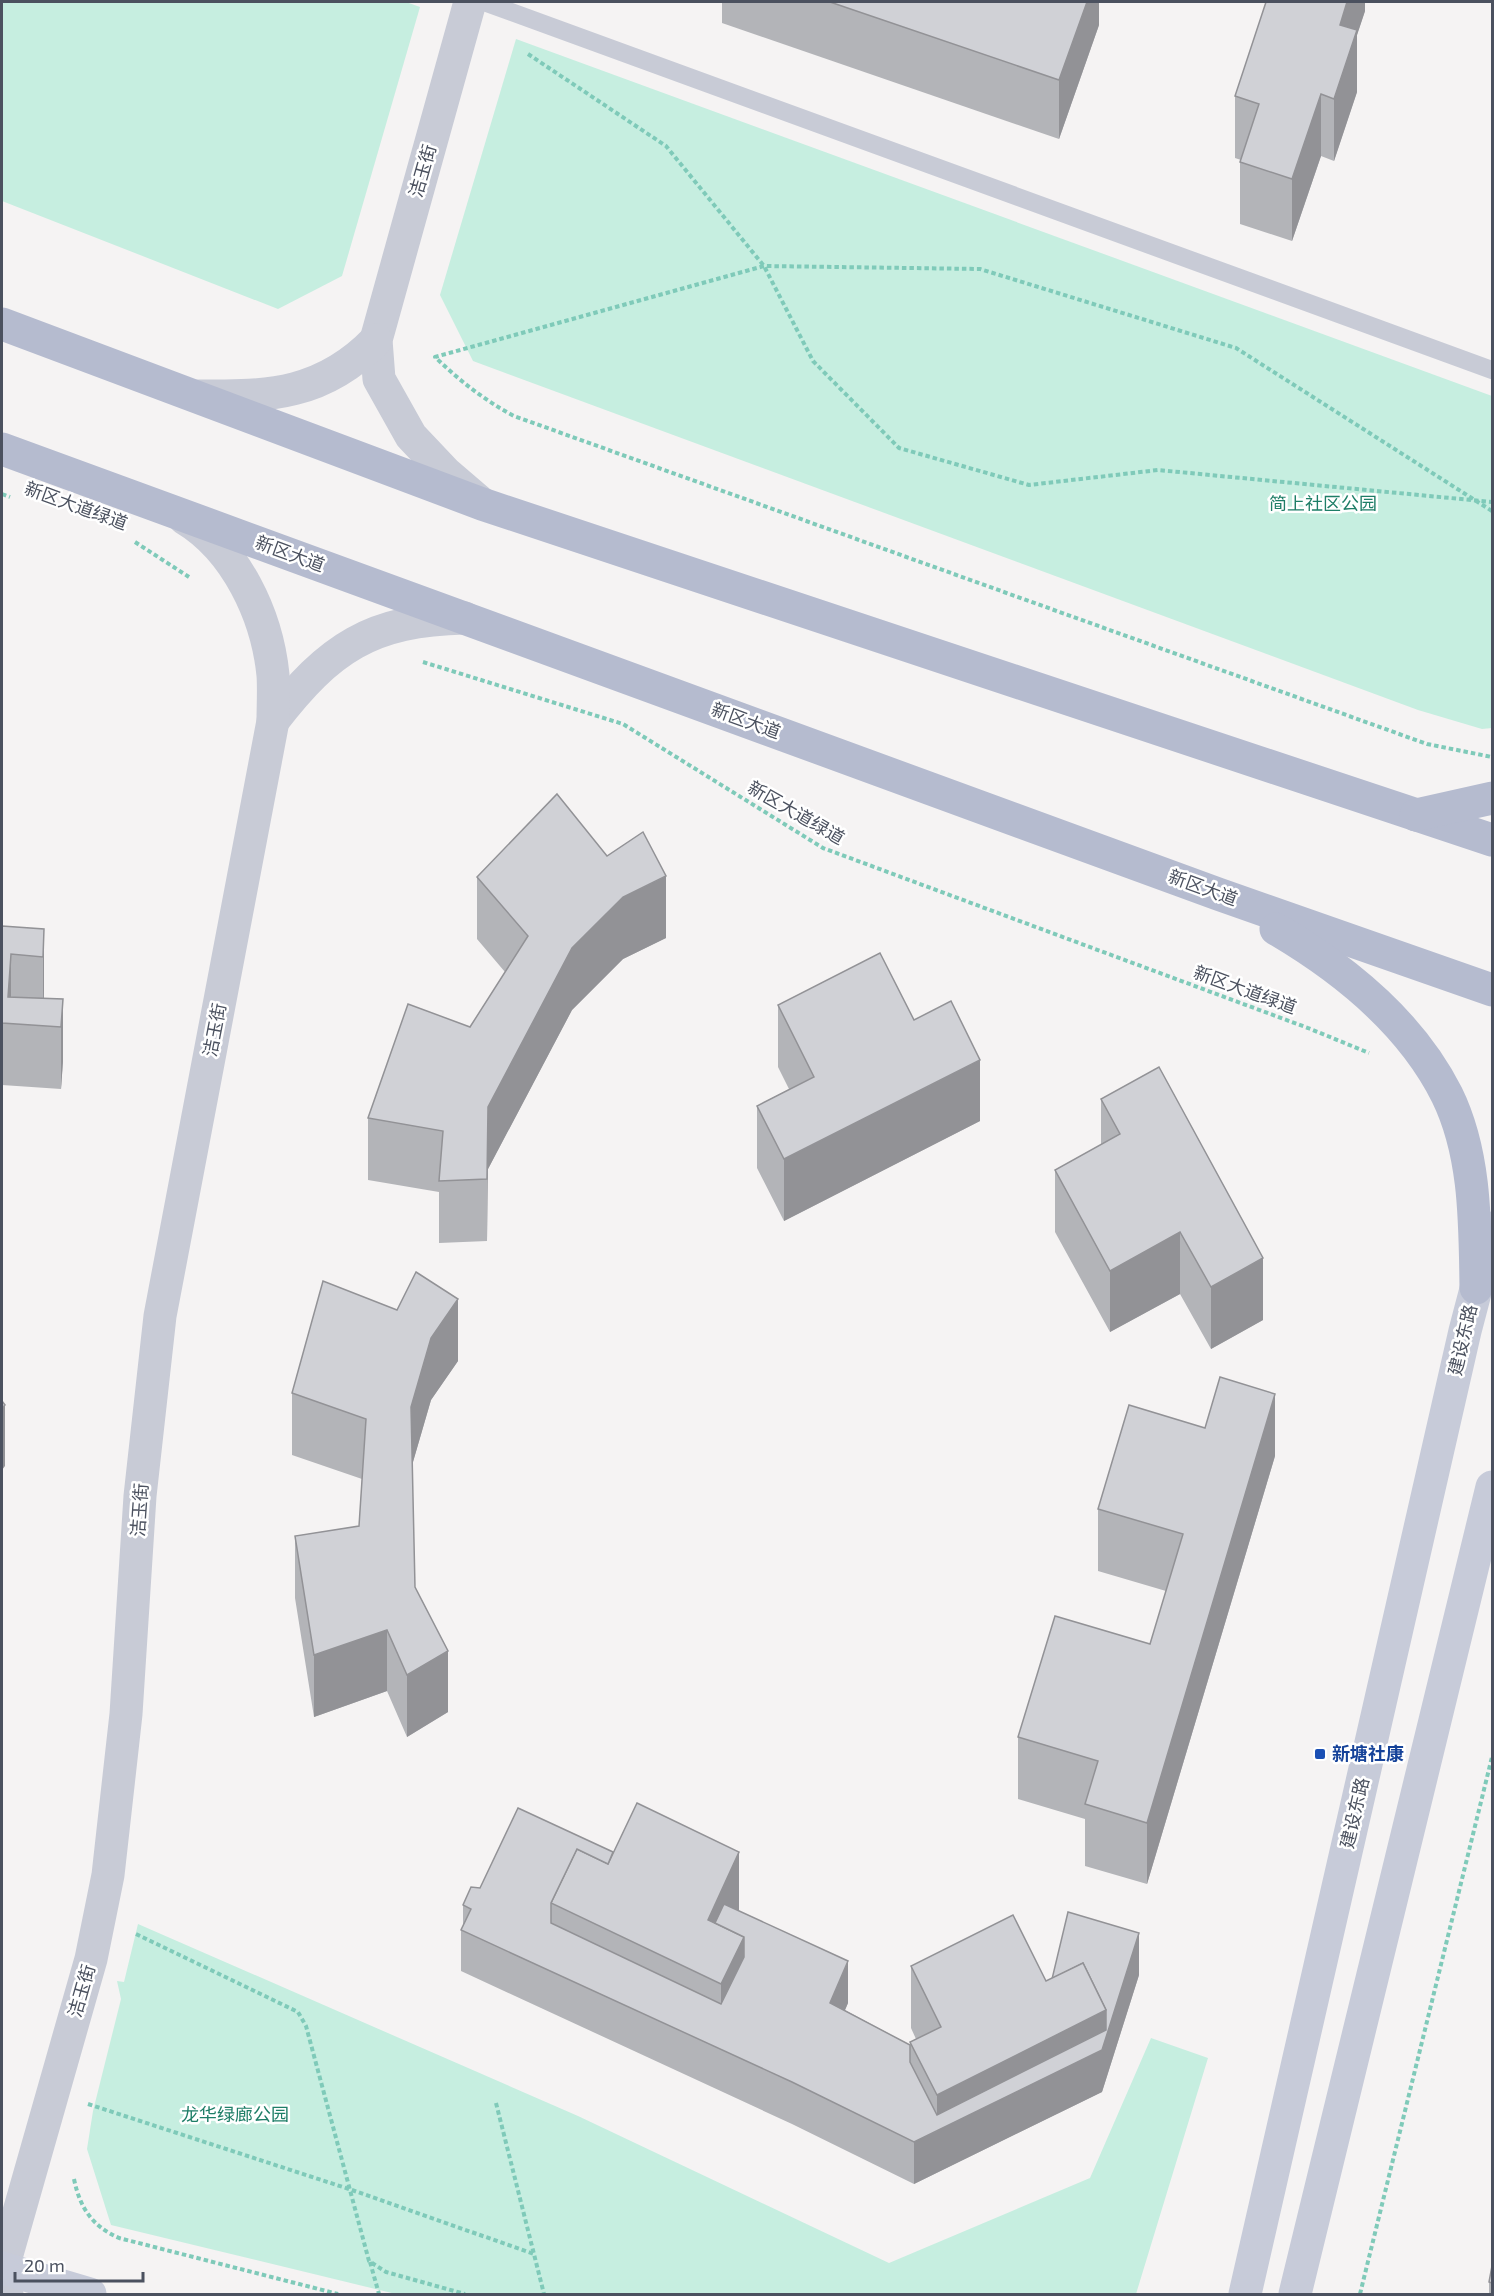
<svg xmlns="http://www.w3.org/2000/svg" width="1494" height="2296" font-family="'Exo 2','Noto Sans SC',sans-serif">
	<rect width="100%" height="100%" fill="#f5f3f3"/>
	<g fill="#c6eee0">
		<path d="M2,2H406L420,7L342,276L278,309L2,201Z"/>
		<path d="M516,39L1492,396V728L1482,729L1418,710L473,361L440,295Z"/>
		<path d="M138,1924L578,2116L889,2263L1090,2178L1151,2038L1208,2058L1136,2294H396L111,2225L87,2149L93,2111L121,1999L117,1981L124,1982Z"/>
	</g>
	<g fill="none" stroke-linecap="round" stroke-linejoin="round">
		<g stroke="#7fcab9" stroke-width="4" stroke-dasharray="4.5 3" stroke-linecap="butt">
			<path d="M528,54L666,146L764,266L813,361L899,448L1029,485L1158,470L1492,502"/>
			<path d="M2,494L10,497"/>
			<path d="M1492,511L1236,348L980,269L764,266L435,357C460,381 484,400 514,416L1427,744L1492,757"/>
			<path d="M135,542L189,577"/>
			<path d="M423,662L623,724L823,848L1308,1028L1369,1053"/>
			<path d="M136,1934L298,2012L306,2026L369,2261L386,2272L465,2294"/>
			<path d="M496,2103L544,2294"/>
			<path d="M88,2104L349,2189L534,2254"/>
			<path d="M74,2179C80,2208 92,2226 119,2238L338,2294"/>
			<path d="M370,2262L379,2294"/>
			<path d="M1360,2294L1492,1757"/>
		</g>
		<path stroke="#c8cbd6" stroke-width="18" d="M484,2L1492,370"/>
		<g stroke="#c8cbd6" stroke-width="33">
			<path d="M470,2L376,340L379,379L411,436L446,473L481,503"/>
			<path d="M199,396C270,397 324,394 376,340"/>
			<path d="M273,721C329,648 371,620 465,618"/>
			<path d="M7,2294L3,2268L91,1959L108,1875L126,1714L140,1496L160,1316L273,721C273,706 274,690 273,675C267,615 236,549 184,518"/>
		</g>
		<g stroke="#c7cbd9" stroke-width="33">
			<path d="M2,2268L90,2294"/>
			<path d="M1245,2294L1465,1331L1492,1228"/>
			<path d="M1295,2294L1492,1487"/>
		</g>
		<g stroke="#b5bbcf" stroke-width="33">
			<path d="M2,324L482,504L1492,840"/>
			<path d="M2,449L1218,894L1492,990"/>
			<path d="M1416,815L1492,798"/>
			<path d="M1276,929C1344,969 1411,1023 1447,1095C1476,1154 1475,1224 1476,1288"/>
		</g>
	</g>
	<g fill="#b3b4b8">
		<path d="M722,2H1099V25L1059,139L722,23Z"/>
		<path d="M1365,2V11L1357,35V92L1334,161L1321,156L1292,241L1240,224V162L1241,160L1235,158V96Z"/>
		<path d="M477,877L666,938L623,959L572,1010L488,1169L487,1241L439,1243V1192L368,1180V1118L470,1027L505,972L477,939Z"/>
		<path d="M2,926L44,929V998L63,999V1061L61,1089L2,1085Z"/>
		<path d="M778,1005L980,1121L784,1221L757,1168V1106L789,1089L778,1067Z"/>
		<path d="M1101,1099L1263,1320L1211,1349L1180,1294L1110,1332L1055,1232V1170L1101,1145Z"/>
		<path d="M458,1361L431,1400L412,1465L415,1587L448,1712L407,1737L387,1691L314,1717L295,1598V1536L359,1526L362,1479L292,1455V1393Z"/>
		<path d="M1275,1456L1147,1884L1085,1866V1819L1018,1799V1737L1150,1644L1166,1591L1098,1571V1509Z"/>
		<path d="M613,1852L739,1911L848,2003L845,2010L910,2045V2042L916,2039L911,2028V1966L1046,1981L1139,1975L1102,2092L914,2184L792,2124L461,1971V1930L463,1927V1905L480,1888Z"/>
		<path d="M1492,2266V2295H1489V2282Z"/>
	</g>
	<g fill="#929296">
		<path d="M1087,2H1099V25L1059,139V80Z"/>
		<path d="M1347,2H1365V11L1357,35V92L1334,161V99L1340,25Z"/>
		<path d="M1321,94V156L1292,241V179Z"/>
		<path d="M666,876V938L623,959L572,1010L488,1169L487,1241L488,1107L572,948L623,897Z"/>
		<path d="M44,929V991L43,1019V957Z"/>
		<path d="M11,954V1016L8,997Z"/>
		<path d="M63,999V1061L61,1089V1027Z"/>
		<path d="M980,1060V1121L784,1221V1159Z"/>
		<path d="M1180,1232V1294L1110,1332V1271Z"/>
		<path d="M1263,1258V1320L1211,1349V1287Z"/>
		<path d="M458,1299V1361L431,1400L411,1469V1407L431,1338Z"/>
		<path d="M1275,1394V1456L1147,1884V1823Z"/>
		<path d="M5,1405V1466L2,1470V1408Z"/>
		<path d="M387,1630V1691L314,1717V1655Z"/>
		<path d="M448,1651V1712L407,1737V1675Z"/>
		<path d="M739,1852V1914L724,1947L708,1920Z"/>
		<path d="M1139,1933V1975L1102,2092L914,2184V2142L937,2131V2095Z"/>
		<path d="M744,1937V1999L721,2046V1984Z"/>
		<path d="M848,1961V2003L830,2045V2003Z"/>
	</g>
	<g fill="#d0d1d6" stroke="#929296" stroke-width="1.5">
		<path d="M830,2H1087L1059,80Z"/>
		<path d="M1266,2H1347L1340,25L1357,30L1334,99L1321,94L1292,179L1240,162L1259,104L1235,96Z"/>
		<path d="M557,794L607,856L643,832L666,876L623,897L572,948L488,1107L487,1179L439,1181L443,1131L368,1118L408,1004L470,1027L528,936L477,877Z"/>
		<path d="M2,926L44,929L43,957L11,954L8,997L63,999L61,1027L2,1023Z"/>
		<path d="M880,953L914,1020L951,1001L980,1060L784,1159L757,1106L814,1077L778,1005Z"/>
		<path d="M1159,1067L1263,1258L1211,1287L1180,1232L1110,1271L1055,1170L1120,1134L1101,1099Z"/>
		<path d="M416,1272L458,1299L431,1338L411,1407L415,1587L448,1651L407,1675L387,1630L314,1655L295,1536L359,1526L366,1419L292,1393L323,1281L397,1310Z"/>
		<path d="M1220,1377L1275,1394L1147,1823L1085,1804L1098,1761L1018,1737L1055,1616L1150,1644L1183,1534L1098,1509L1129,1405L1205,1428Z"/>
		<path d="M2,1401L5,1405L2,1408Z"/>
		<path d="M637,1803L739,1852L708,1920L744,1937L721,1984L551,1903L577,1849L608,1864Z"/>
		<path d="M518,1808L613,1852L608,1864L577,1849L551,1903V1923L721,2004L744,1957V1937L715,1923L724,1904L848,1961L830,2003L910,2045V2062L937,2115L1106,2030V2010L1083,1963L1052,1979L1068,1912L1139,1933L1102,2050L914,2142L792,2082L461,1930L471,1909L463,1905L471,1887L480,1888Z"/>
		<path d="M1013,1915L1046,1981L1083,1963L1106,2010L937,2095L910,2042L941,2027L911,1966Z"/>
		<path d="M1492,2266V2283L1489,2282Z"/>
	</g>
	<rect fill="#1a4fb4" stroke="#fff" stroke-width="2" x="1314" y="1748" width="12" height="12" rx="3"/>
	<g text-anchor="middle" stroke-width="5" stroke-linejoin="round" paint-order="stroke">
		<g font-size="18" fill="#4b515f" stroke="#fff">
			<text transform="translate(423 171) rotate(-74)" y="6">洁玉街</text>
			<text transform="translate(76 506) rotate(20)" y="6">新区大道绿道</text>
			<text transform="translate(290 554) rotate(20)" y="6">新区大道</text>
			<text transform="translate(746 721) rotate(20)" y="6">新区大道</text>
			<text transform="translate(796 813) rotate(30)" y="6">新区大道绿道</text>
			<text transform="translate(1203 888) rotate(20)" y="6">新区大道</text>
			<text transform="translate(1245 990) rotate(20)" y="6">新区大道绿道</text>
			<text transform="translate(215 1030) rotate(-79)" y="6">洁玉街</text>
			<text transform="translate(1463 1340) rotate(-77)" y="6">建设东路</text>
			<text transform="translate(140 1510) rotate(-86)" y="6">洁玉街</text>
			<text transform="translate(1355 1813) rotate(-77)" y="6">建设东路</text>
			<text transform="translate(82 1991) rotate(-74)" y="6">洁玉街</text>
		</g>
		<g font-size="18" fill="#1e7e67" stroke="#fff">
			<text x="1323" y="510">简上社区公园</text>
			<text x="235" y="2121">龙华绿廊公园</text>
		</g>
		<g font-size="18" font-weight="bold" fill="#164399" stroke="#fff" text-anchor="start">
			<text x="1332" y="1760">新塘社康</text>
		</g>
	</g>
	<rect width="1494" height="2296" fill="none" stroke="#4b515f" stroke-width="6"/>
	<path d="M15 2272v9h128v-9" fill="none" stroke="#4b515f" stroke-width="3"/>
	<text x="24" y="2272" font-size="18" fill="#4b515f" stroke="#ffffff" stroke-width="4.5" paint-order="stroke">20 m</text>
</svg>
